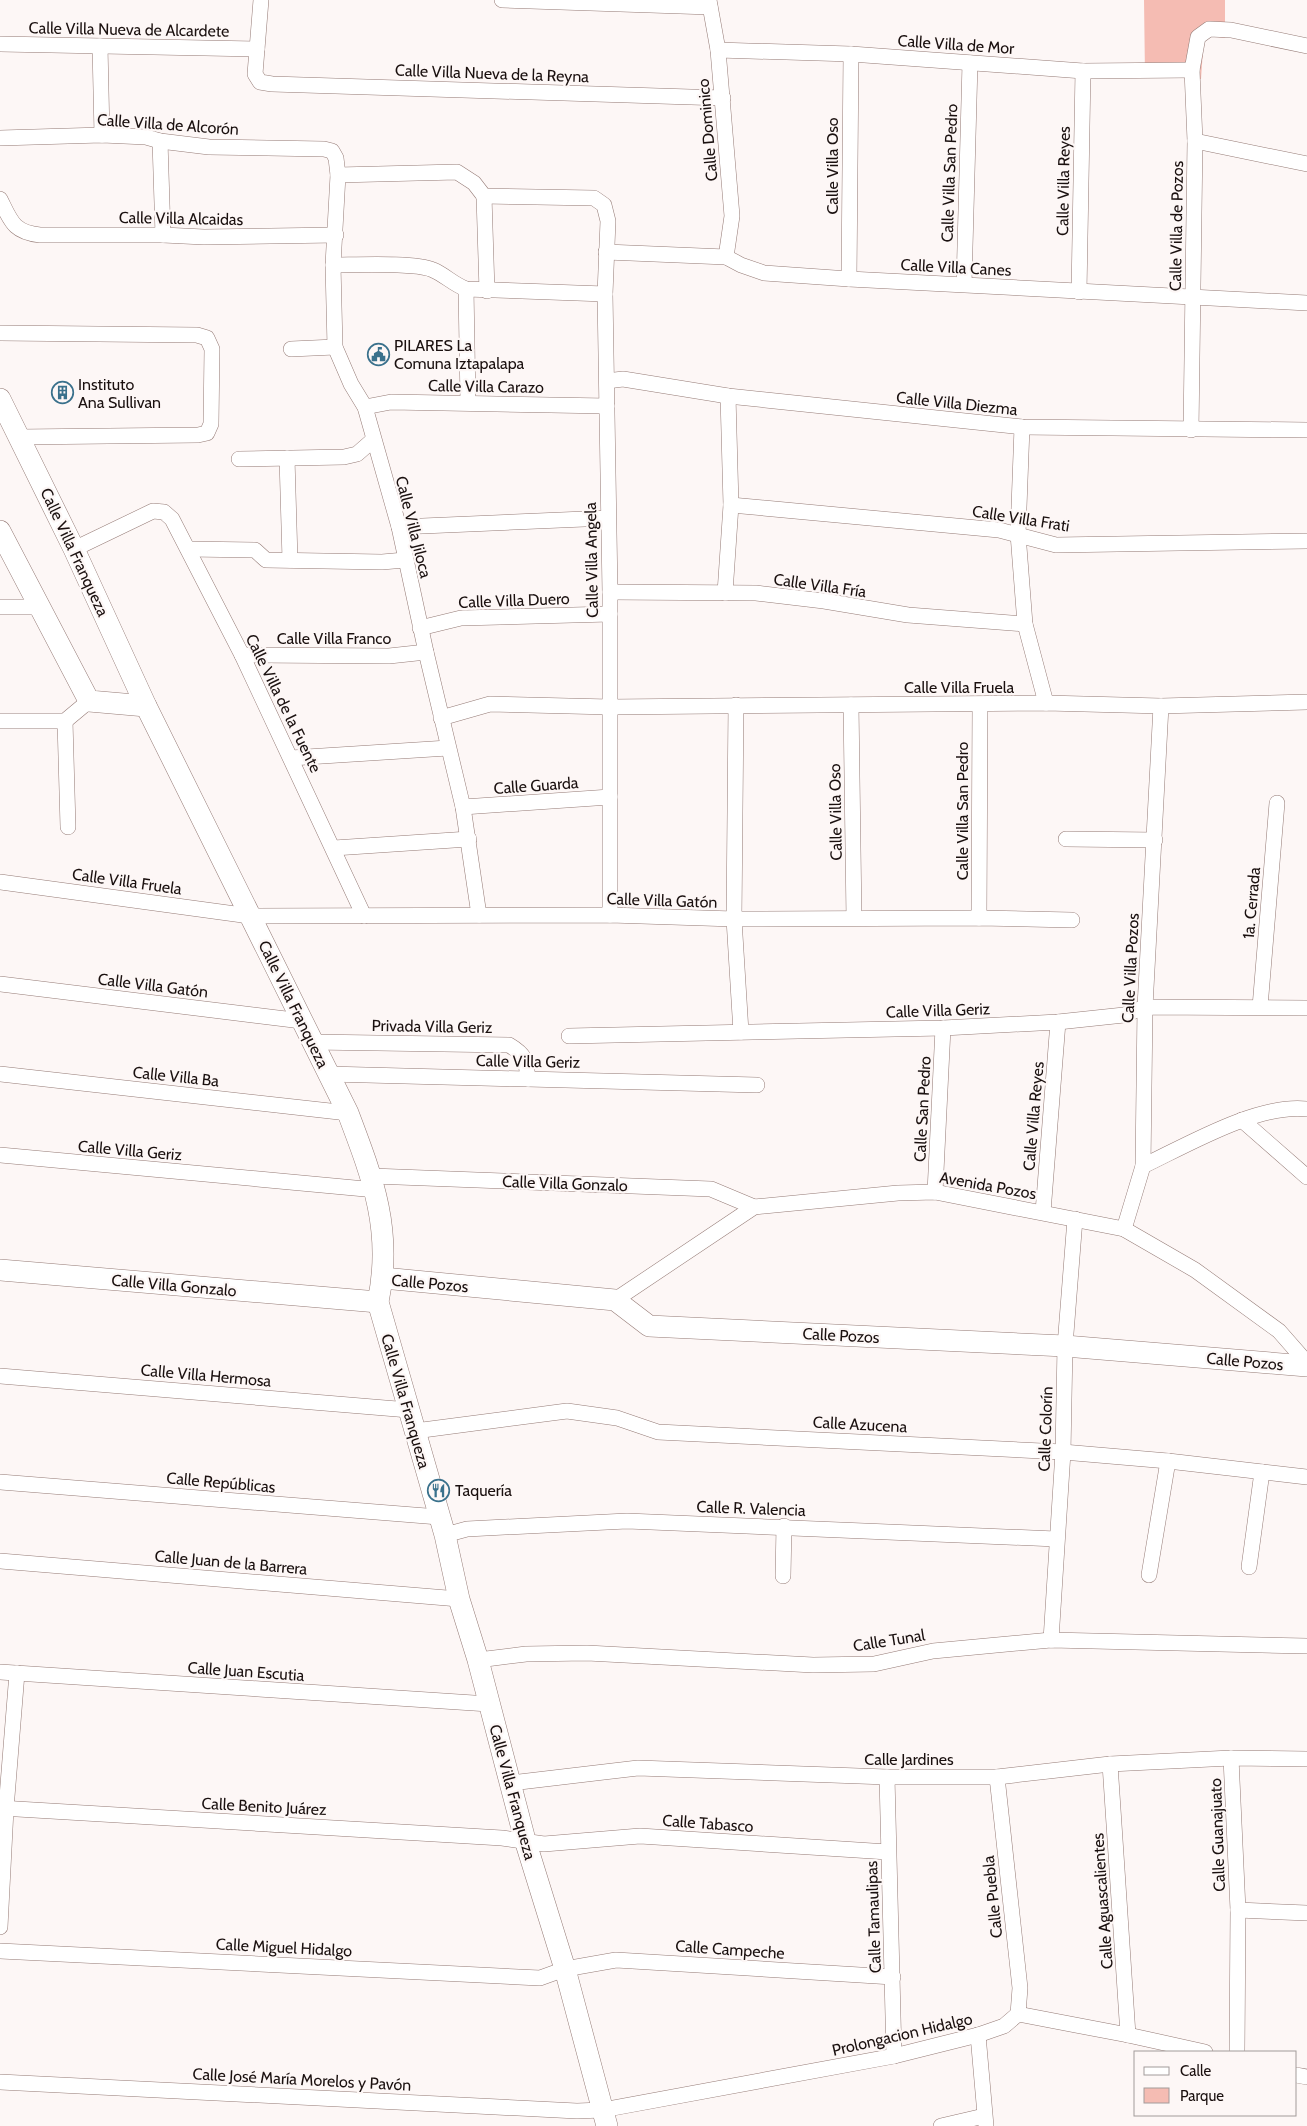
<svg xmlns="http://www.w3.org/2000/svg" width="1307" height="2126" font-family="Cabin,sans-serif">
	<rect width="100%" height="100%" fill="#fdf7f6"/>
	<path fill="#f5bcb3" d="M1144,0H1225V38L1204,35L1201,79L1145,76Z"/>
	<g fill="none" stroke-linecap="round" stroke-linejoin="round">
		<defs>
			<g id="street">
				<path d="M261,0L255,74L260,82L272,84L723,98"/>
				<path d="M502,0L710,7"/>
				<path d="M709,0L718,50L732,216L726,257"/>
				<path d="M0,44L257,49"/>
				<path d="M100,46L102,135"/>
				<path d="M718,50L851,54L1083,71L1192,70"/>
				<path d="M0,138L102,135L146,137L160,141L209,147L324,149L332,151L336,158L338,175L333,265L335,347L351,384L365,407L399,527L426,652L463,807L479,915"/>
				<path d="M160,141L163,235"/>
				<path d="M1195,141L1307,164"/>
				<path d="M338,175L457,172L474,183L484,196L594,198L604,205L608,221L605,294L610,592V915"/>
				<path d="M484,196L487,291"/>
				<path d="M0,199C11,221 13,232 40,235H163L204,237L336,235"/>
				<path d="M606,252L726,257L741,265L764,273L849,279L1307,303"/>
				<path d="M333,265C355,265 416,262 433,270C445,275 453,284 466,289L605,294"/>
				<path d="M849,279L851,54"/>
				<path d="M964,284L970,63"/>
				<path d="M466,289L468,402"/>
				<path d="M1079,292L1083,71"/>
				<path d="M0,333L197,335L207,338L212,349L211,424L207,433L198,435L19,437"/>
				<path d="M291,349L335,347"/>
				<path d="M607,381L623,379L728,396L1022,427L1307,430"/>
				<path d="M365,407L391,402L607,406"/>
				<path d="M1022,427L1018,534L1025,624L1046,703"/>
				<path d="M1191,430L1195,141L1192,70L1198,37L1209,29L1231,30L1307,46"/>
				<path d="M287,458L290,560"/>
				<path d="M239,459L344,457L357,454L373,440"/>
				<path d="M731,505L999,530L1056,545L1307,541"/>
				<path d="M399,527L608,518"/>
				<path d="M74,549L153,511L164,512L172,519L242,655L364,916"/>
				<path d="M188,549L255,550L266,560L382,562L405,560"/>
				<path d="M610,592L756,593L824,601L908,615L1025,624"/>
				<path d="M725,593L731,505L728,396"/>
				<path d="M0,607H39"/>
				<path d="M420,628L461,618L610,614"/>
				<path d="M242,655L389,656L426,652"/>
				<path d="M736,705L734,919L741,1032"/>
				<path d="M851,705L854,918"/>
				<path d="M441,718L490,704L610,707L1046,703L1161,706L1307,702"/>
				<path d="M0,721H65L89,701"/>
				<path d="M65,721L68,827"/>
				<path d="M291,758L448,748"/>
				<path d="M463,807L610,797"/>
				<path d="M1066,839L1155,840"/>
				<path d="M334,848L469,839"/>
				<path d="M0,882L250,916L610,915L734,919L979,918L1072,920"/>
				<path d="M979,918L980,705"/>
				<path d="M0,984L302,1021"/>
				<path d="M1260,1007L1277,803"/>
				<path d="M569,1036L943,1028L1058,1022L1124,1015L1145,1007L1307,1008"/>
				<path d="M312,1042L509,1045C526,1055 526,1060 528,1079"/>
				<path d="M0,1074L348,1113"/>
				<path d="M328,1074L757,1085"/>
				<path d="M1242,1120L1307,1177"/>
				<path d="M0,1155L376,1190"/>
				<path d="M1143,1166C1187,1145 1259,1103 1307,1109"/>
				<path d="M372,1176L711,1189L754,1207"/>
				<path d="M935,1192L943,1028"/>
				<path d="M1043,1212L1058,1022"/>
				<path d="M1124,1229L1143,1166L1145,1007L1161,706"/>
				<path d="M615,1300L754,1207L898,1193L935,1192L1124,1229L1195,1270L1279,1331L1307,1363"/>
				<path d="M0,1376L409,1410"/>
				<path d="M415,1431L567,1411L617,1418L658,1432L1063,1452L1168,1461L1307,1477"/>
				<path d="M0,1482L439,1517"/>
				<path d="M445,1535L467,1529L627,1521L1056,1539"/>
				<path d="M0,1561L459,1599"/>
				<path d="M1249,1567L1262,1472"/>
				<path d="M1149,1575L1168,1461"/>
				<path d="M783,1576L784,1526"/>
				<path d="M1051,1640L1063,1452L1065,1346L1075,1219"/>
				<path d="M478,1660L526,1654L587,1653L813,1665L874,1664L933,1651L1051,1640L1307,1646"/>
				<path d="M0,1672L489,1704"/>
				<path d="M1231,1758L1238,1910L1237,2052"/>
				<path d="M1110,1764L1128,2035"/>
				<path d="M887,1777L894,2056"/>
				<path d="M997,1777L1020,1988L1018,2014"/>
				<path d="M511,1783L638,1768L887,1777H997L1110,1764L1231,1758L1307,1759"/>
				<path d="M0,1808L502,1838L544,1844L640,1836L888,1852"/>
				<path d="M1238,1910L1307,1913"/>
				<path d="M0,1927L6,1809L17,1673"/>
				<path d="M0,1951L540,1978L565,1969L616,1960L893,1977"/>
				<path d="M978,2035L986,2126"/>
				<path d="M1296,2075L1307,2077"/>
				<path d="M0,2082L577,2111L602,2110L894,2056L978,2035L1004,2026L1018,2014L1128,2035L1205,2052"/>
				<path d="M941,2126L984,2116"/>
			</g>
			<g id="secondary">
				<path d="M0,399L74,549L146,706L348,1113C373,1179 393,1231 378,1302L445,1535L459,1599L478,1660L525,1840L565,1969L607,2126"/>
				<path d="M0,531L89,701L146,706"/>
				<path d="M0,1270L378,1302"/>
				<path d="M383,1278L615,1300L649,1326L1065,1346L1307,1366"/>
			</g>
		</defs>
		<use href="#street" stroke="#957b76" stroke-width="16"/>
		<use href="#secondary" stroke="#957b76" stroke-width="22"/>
		<use href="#street" stroke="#fff" stroke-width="15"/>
		<use href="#secondary" stroke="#fff" stroke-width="21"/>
	</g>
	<defs>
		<symbol id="civic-ring" viewBox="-11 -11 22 22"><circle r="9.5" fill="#fdf7f6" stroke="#3a718c" stroke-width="1.5"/><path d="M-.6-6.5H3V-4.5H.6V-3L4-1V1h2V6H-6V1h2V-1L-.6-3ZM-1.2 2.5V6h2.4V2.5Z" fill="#3a718c"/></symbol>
		<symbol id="building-ring" viewBox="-11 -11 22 22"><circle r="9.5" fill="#fdf7f6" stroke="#3a718c" stroke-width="1.5"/><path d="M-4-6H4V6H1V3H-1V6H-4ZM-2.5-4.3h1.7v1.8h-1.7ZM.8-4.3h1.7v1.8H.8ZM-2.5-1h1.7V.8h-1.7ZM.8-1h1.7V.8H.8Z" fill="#3a718c"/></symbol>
		<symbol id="restaurant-ring" viewBox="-11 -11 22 22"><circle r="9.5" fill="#fdf7f6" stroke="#3a718c" stroke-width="1.5"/><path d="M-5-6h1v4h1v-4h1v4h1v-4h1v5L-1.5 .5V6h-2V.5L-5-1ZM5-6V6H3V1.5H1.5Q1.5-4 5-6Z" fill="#3a718c"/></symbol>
	</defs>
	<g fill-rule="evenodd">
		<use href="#civic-ring" x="366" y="342" width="25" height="25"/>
		<use href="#building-ring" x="50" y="380" width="25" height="25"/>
		<use href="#restaurant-ring" x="426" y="1478" width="25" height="25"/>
	</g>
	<g text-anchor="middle" stroke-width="4.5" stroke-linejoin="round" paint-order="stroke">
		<g font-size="16" fill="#1a100f" stroke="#fdf7f6">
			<text transform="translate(129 29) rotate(1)" y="6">Calle Villa Nueva de Alcardete</text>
			<text transform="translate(956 44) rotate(4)" y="6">Calle Villa de Mor</text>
			<text transform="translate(492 73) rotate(2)" y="6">Calle Villa Nueva de la Reyna</text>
			<text transform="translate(168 124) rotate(4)" y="6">Calle Villa de Alcorón</text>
			<text transform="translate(707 130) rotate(-95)" y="6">Calle Dominico</text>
			<text transform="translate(832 166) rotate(-90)" y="6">Calle Villa Oso</text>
			<text transform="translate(949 173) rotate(-88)" y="6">Calle Villa San Pedro</text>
			<text transform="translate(1063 181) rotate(-89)" y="6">Calle Villa Reyes</text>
			<text transform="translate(181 218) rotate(1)" y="6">Calle Villa Alcaidas</text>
			<text transform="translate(1176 226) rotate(-89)" y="6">Calle Villa de Pozos</text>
			<text transform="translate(956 267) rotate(3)" y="6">Calle Villa Canes</text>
			<text transform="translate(486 386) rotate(1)" y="6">Calle Villa Carazo</text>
			<text transform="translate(957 403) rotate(6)" y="6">Calle Villa Diezma</text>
			<text transform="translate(1021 518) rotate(9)" y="6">Calle Villa Frati</text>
			<text transform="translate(414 527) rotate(76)" y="6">Calle Villa Jiloca</text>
			<text transform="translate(75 552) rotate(65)" y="6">Calle Villa Franqueza</text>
			<text transform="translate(591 560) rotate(-91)" y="6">Calle Villa Angela</text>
			<text transform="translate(820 585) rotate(8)" y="6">Calle Villa Fría</text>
			<text transform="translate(514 600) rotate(-2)" y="6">Calle Villa Duero</text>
			<text x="334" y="644">Calle Villa Franco</text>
			<text x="959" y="693">Calle Villa Fruela</text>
			<text transform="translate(284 703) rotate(64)" y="6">Calle Villa de la Fuente</text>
			<text transform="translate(536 785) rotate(-4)" y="6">Calle Guarda</text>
			<text transform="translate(962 811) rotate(-90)" y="6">Calle Villa San Pedro</text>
			<text transform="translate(835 812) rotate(-91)" y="6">Calle Villa Oso</text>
			<text transform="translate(127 881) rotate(8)" y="6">Calle Villa Fruela</text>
			<text transform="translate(662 900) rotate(2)" y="6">Calle Villa Gatón</text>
			<text transform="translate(1251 903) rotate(-85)" y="6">1a. Cerrada</text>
			<text transform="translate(1130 968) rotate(-87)" y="6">Calle Villa Pozos</text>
			<text transform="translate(153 985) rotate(7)" y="6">Calle Villa Gatón</text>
			<text transform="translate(294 1004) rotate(64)" y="6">Calle Villa Franqueza</text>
			<text transform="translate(938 1010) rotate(-2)" y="6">Calle Villa Geriz</text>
			<text transform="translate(432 1026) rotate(1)" y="6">Privada Villa Geriz</text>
			<text transform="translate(528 1061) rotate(1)" y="6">Calle Villa Geriz</text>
			<text transform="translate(176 1076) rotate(6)" y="6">Calle Villa Ba</text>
			<text transform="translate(922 1109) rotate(-87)" y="6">Calle San Pedro</text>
			<text transform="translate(1033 1116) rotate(-85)" y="6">Calle Villa Reyes</text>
			<text transform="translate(130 1150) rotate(5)" y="6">Calle Villa Geriz</text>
			<text transform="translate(565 1183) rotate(2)" y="6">Calle Villa Gonzalo</text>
			<text transform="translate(988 1185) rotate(10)" y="6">Avenida Pozos</text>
			<text transform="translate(430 1283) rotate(5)" y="6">Calle Pozos</text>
			<text transform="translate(174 1285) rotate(5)" y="6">Calle Villa Gonzalo</text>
			<text transform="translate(841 1335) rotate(3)" y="6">Calle Pozos</text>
			<text transform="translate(1245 1361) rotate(5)" y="6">Calle Pozos</text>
			<text transform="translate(206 1375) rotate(5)" y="6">Calle Villa Hermosa</text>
			<text transform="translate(406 1401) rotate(74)" y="6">Calle Villa Franqueza</text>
			<text transform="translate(860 1424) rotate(3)" y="6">Calle Azucena</text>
			<text transform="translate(1045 1429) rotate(-88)" y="6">Calle Colorín</text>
			<text transform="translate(221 1482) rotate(5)" y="6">Calle Repúblicas</text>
			<text transform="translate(751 1508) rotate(2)" y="6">Calle R. Valencia</text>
			<text transform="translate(231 1562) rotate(5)" y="6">Calle Juan de la Barrera</text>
			<text transform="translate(889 1640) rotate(-9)" y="6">Calle Tunal</text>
			<text transform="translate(246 1671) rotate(4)" y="6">Calle Juan Escutia</text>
			<text x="909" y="1765">Calle Jardines</text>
			<text transform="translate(513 1792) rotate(75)" y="6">Calle Villa Franqueza</text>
			<text transform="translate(264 1806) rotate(3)" y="6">Calle Benito Juárez</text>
			<text transform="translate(708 1823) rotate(4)" y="6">Calle Tabasco</text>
			<text transform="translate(1217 1835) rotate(-92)" y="6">Calle Guanajuato</text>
			<text transform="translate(992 1897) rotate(-96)" y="6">Calle Puebla</text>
			<text transform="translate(1102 1901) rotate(-94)" y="6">Calle Aguascalientes</text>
			<text transform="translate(873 1917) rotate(-92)" y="6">Calle Tamaulipas</text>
			<text transform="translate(284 1947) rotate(3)" y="6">Calle Miguel Hidalgo</text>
			<text transform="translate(730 1949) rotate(4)" y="6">Calle Campeche</text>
			<text transform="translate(902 2034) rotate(-13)" y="6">Prolongacion Hidalgo</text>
			<text transform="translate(302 2079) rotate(3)" y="6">Calle José María Morelos y Pavón</text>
		</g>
		<g font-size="16" fill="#1a100f" stroke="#fdf7f6" text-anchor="start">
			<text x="394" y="351">PILARES La<tspan x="394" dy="18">Comuna Iztapalapa</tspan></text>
			<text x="78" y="390">Instituto<tspan x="78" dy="18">Ana Sullivan</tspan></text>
			<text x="455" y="1496">Taquería</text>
		</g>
	</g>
	<rect x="1134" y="2051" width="162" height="65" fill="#fdf7f6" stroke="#a29b9a"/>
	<rect x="1144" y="2067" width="25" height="8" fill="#ffffff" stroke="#a29b9a"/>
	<text x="1180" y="2076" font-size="15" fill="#1a100f">Calle</text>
	<rect x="1144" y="2088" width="25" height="15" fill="#f5bcb3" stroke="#a29b9a"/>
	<text x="1180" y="2101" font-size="15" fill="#1a100f">Parque</text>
</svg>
